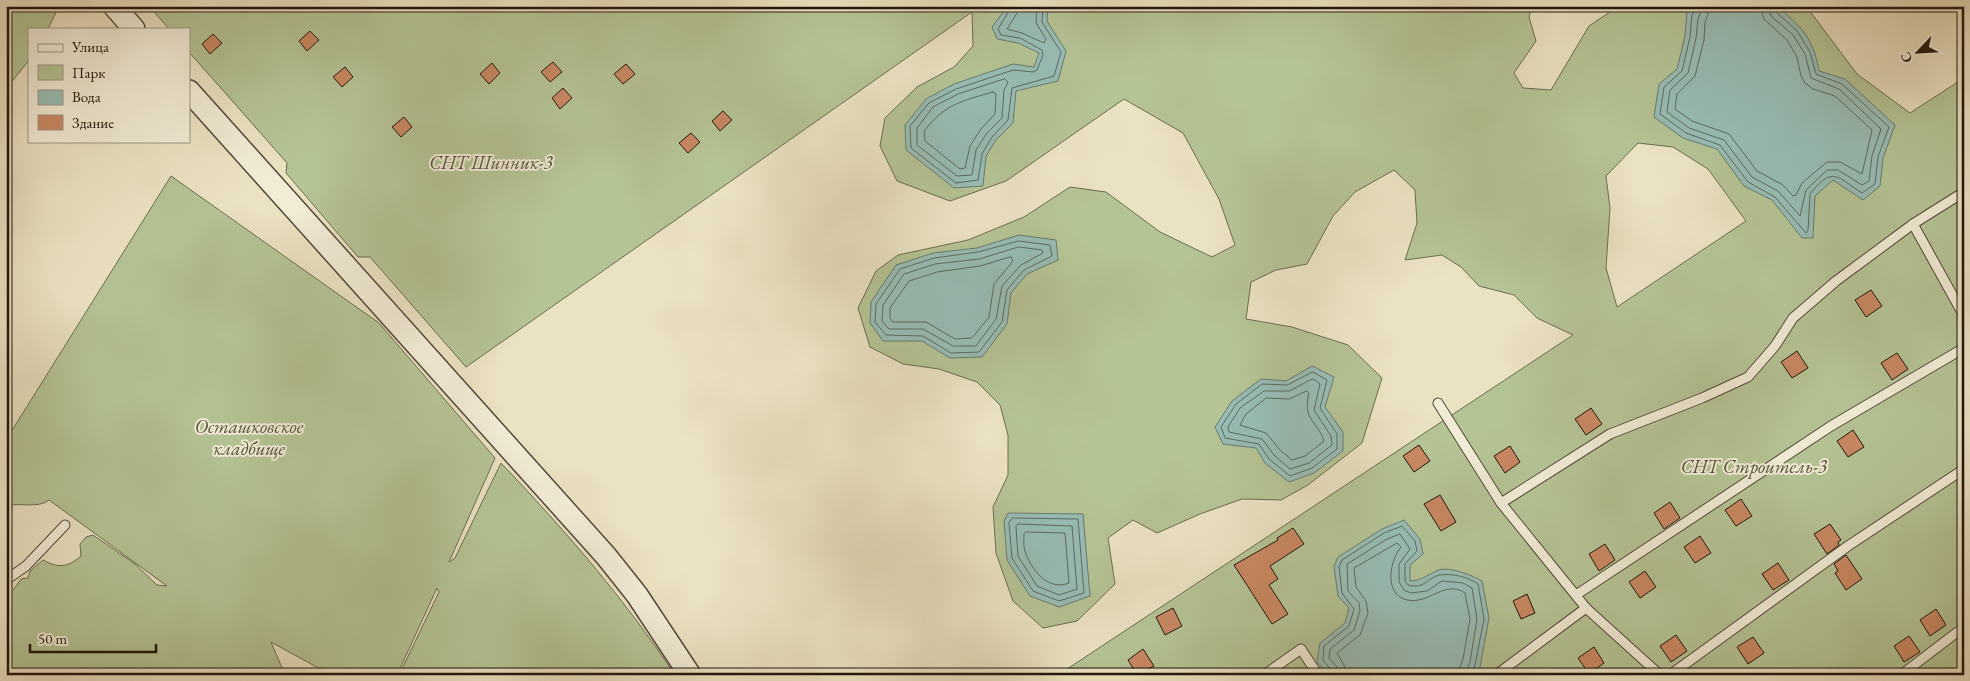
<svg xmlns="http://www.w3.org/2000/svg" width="1970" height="681" font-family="'EB Garamond',serif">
	<rect width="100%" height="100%" fill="#ebe2c2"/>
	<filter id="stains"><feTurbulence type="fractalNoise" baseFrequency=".004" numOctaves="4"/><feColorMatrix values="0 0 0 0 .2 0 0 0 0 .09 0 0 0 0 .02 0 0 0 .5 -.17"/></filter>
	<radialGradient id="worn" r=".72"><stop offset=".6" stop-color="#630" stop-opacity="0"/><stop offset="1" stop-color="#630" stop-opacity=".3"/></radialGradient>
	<g fill="#b5c495" stroke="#6a6d50" fill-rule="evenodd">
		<path d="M6,6H59L48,29H29V60L6,89Z"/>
		<path d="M149,6H1532L1529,17L1536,41L1514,73L1523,88L1551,90L1589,26L1619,6H1806L1857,74L1910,113L1964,78V675H1058L1573,335L1537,318L1514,295L1479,286L1461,267L1442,255L1405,260L1417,223L1415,190L1394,170L1355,192L1333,216L1307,264L1276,270L1251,282L1246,319L1292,327L1348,345L1382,378L1362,443L1308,485L1281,500L1242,499L1200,514L1157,533L1133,520L1108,538L1115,584L1077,621L1043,628L1013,601L996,553L993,507L1008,475V435L1000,405L977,382L939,369L903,364L870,347L858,308L876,271L898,255L968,240L1024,217L1070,187L1106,192L1160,232L1212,257L1235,245L1219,199L1183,133L1124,99L1006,181L950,201L897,181L880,146L885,118L917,87L954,67L973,46L972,12L466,367L370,257H358L286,173L287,163L189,52V29H169ZM1638,143L1673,147L1708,169L1746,221L1617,307L1606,268L1610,208L1606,176Z"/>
		<path d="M171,176L379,323L495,458L449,562L455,558L501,463C564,529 624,598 675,675H399L439,592L437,588L397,675H331L271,642L285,675H6V600L21,579L28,578L30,571L43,560C58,568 67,568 81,556L80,544L86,537L93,535L135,564L157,585L167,586L49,500C38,509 20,502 6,506V440Z"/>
	</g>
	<g fill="#98bdb5" stroke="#687a71">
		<path d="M1008,6H1048L1047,21L1066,51L1058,81L1016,91L1013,123L996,140L986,156L983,186L954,188L906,150L905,125L926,99L954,84L1013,64L1034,67L1039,53L1018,43L997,39L992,27Z"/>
		<path d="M1694,6H1777C1802,28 1813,37 1819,71L1845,79L1895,125L1883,158L1880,186L1863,200L1833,180L1815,196L1813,238H1802L1772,200L1744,186L1717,149L1683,138L1654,117L1659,84L1677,69L1685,36L1687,12Z"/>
		<path d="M1019,235L1056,240L1058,260L1027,274L1011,293L1007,324L982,357L950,358L922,341H883L870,323L871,302L896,265L933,253L977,248Z"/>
		<path d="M1312,366L1334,377L1325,407L1343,432V451L1314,473L1289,482L1265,463L1256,448L1223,444L1215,427L1232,401L1261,379L1286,381Z"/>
		<path d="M1008,513L1083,514L1090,596L1059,607L1030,596L1007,560L1004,521Z"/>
		<path d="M1404,520L1420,539L1423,554L1410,565V581C1422,580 1426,576 1436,571C1448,565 1471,575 1482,581L1489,618L1480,667L1474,675H1329L1317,662L1320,643L1345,623L1349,608L1338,596L1334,566L1338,557L1382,529Z"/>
	</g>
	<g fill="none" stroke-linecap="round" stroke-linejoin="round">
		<g stroke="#5c6a60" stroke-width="1">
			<path d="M1012,6L998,29L1001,35L1020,38L1042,50L1043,55L1037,70L1033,72L1013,70L956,89L929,103L910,126L911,148L956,183L978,180L982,154L992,137L1008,120L1012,88L1054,76L1061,52L1042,22L1043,6"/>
			<path d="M1018,6L1017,13L1007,29L1022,33L1044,43L1046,39L1036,23L1037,6"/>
			<path d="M1697,6L1692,15L1690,37L1682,71L1664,87L1660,114L1686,133L1720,145L1748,182L1775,197L1806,233L1808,231L1810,194C1833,165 1837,177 1862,193L1875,184L1878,157L1889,127L1842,84L1816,74L1810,52L1797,31L1776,12L1774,6"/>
			<path d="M1703,6L1698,19L1696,38L1688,73L1670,90L1667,112L1689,128L1724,140L1752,177L1778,191L1800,216L1806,190L1827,170H1838L1862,185L1869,181L1872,156L1881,129L1839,89L1811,78L1805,54L1793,35L1771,16L1768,6"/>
			<path d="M1711,6L1705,22L1704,40L1695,76L1677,94L1675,109L1692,121L1729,134L1757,171L1783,185L1793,196L1796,195L1802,183L1827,162H1840L1862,174L1872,130L1835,96L1813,89L1805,83L1801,76L1797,57L1787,40L1764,19L1760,6"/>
			<path d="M1005,79L1008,82L1004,90L1002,118L987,133L976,150L972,175L957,176L917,145V128L933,107L958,94Z"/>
			<path d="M993,92L996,94L995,114L981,129L970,146L965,168L960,169L925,141L924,131C945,104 962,101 993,92Z"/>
			<path d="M1019,241L1050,245L1052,256L1024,270L1007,290L1002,322L979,352L951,353L923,336L886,335L875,322L876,304L900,269L934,258L978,252Z"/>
			<path d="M1019,247L1042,250L1043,253L1021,265L1002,286L996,319L976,346H953L923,329H889L882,321L883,305L904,274L935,264L979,259Z"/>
			<path d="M1011,257L1013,261L994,284L989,317L972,338L955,339L926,322H893L890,318V308L909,281L937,272L980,266Z"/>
			<path d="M1313,372L1327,380L1320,408L1337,434V449L1312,468L1290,476L1269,459L1259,444L1225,438L1221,427L1236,404L1262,384L1287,385Z"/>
			<path d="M1313,379L1320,384L1314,410L1331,436L1332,445L1309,463L1290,469L1274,455L1262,439L1229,432L1228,427L1240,408L1264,391H1289Z"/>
			<path d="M1307,391L1309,393C1302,420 1317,420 1324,441L1305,456L1292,460L1280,450L1266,433L1240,425L1246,414L1266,398L1289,399Z"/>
			<path d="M1013,518L1078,519L1084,593L1059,601L1033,591L1012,558L1009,523Z"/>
			<path d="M1018,524L1072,526L1077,589L1059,595L1037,586L1018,556L1016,527Z"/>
			<path d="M1026,532L1065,533L1069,583C1049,591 1033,572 1026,554C1023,548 1024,540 1024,534Z"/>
			<path d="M1332,675L1331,670L1323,660L1324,646L1349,626L1354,609L1342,593L1339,567L1342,560L1384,533L1402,526L1415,541L1417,551L1405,564V581L1408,585C1424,590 1428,577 1440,575C1452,573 1468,577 1478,584L1484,619L1475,665L1471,675"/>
			<path d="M1338,675L1337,667L1329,658L1330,649L1354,630L1360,611L1359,603L1348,591L1347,564L1387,539L1400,534L1410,549L1399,564V582L1404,590L1411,593L1427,591L1442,581L1463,583L1472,588L1477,619L1470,662L1465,675"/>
			<path d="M1346,675L1344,665L1337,653L1360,635L1368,613L1366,601L1356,587L1354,568L1397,543L1401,547C1390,560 1383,594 1407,600C1428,605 1446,579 1465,593L1470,619L1463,659L1457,675"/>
		</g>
	</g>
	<g fill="#c88863" stroke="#20160c">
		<path d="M310,31L319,40L307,51L299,41Z"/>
		<path d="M213,34L222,43L210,54L202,44Z"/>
		<path d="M553,62L562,72L550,82L541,72Z"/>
		<path d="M492,63L500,73L489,84L480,74Z"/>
		<path d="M626,64L635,74L623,84L614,74Z"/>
		<path d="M345,67L353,77L342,87L333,77Z"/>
		<path d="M563,88L572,98L560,109L552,98Z"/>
		<path d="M723,111L732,120L720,131L712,121Z"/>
		<path d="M404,117L412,127L401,137L392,127Z"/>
		<path d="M691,133L700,142L688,153L679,143Z"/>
		<path d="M1871,290L1882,306L1866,317L1855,300Z"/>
		<path d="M1797,351L1808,368L1792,378L1781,362Z"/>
		<path d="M1897,353L1908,369L1892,380L1881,363Z"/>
		<path d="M1591,408L1602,424L1586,435L1575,419Z"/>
		<path d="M1853,430L1864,447L1848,457L1837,441Z"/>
		<path d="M1419,445L1430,461L1414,472L1403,456Z"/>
		<path d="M1510,446L1520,462L1505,473L1494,456Z"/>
		<path d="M1440,495L1456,522L1441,531L1424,504Z"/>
		<path d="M1741,499L1752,516L1736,526L1725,510Z"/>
		<path d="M1670,502L1680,518L1664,529L1654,513Z"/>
		<path d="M1830,524L1841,540L1838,542L1839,545L1827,554L1814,534Z"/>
		<path d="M1293,528L1304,544L1270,566L1278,579L1269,585L1288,614L1272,624L1234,565L1278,540L1277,538Z"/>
		<path d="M1700,536L1711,553L1695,563L1684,547Z"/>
		<path d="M1605,544L1615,560L1599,571L1589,554Z"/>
		<path d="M1846,555L1862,579L1846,590L1835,573L1838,571L1834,564Z"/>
		<path d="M1778,563L1789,580L1773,590L1762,574Z"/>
		<path d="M1645,571L1656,587L1640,598L1629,582Z"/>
		<path d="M1527,594L1535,613L1521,619L1513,601Z"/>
		<path d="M1173,608L1182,626L1165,635L1156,617Z"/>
		<path d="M1936,609L1946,625L1930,636L1920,620Z"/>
		<path d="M1676,635L1687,651L1671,662L1660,646Z"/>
		<path d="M1909,636L1920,652L1904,662L1894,646Z"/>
		<path d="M1753,637L1764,653L1748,664L1737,647Z"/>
		<path d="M1594,647L1604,663L1589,674L1578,658Z"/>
		<path d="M1143,649L1154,666L1137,675L1128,660Z"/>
	</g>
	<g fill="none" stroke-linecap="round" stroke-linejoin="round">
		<defs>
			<g id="service">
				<path d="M1913,224L1964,316"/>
				<path d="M1438,403L1501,503L1586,608L1660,675"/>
				<path d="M1501,503L1610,434L1702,398L1748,377L1775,346L1793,318L1836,281L1913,224L1964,192"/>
				<path d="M6,580L26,566L65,525"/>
				<path d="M1576,595L1831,426L1964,348"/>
				<path d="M1264,675L1301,649L1318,675"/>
				<path d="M1496,675L1586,608"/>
				<path d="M1670,675L1848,546L1964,469"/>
				<path d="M1901,675L1964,627"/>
			</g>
			<g id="tertiary">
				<path d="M114,6L134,29"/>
				<path d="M189,91L606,556L637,595L690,675"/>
			</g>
		</defs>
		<use href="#service" stroke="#53493a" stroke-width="11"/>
		<use href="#tertiary" stroke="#53493a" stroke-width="24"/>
		<use href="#service" stroke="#f2ecd7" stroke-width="9"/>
		<use href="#tertiary" stroke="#f2ecd7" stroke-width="21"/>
	</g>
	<g text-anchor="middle" stroke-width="4" stroke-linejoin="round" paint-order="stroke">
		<g font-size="19" font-style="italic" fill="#54533c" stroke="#f2ecd7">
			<text x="491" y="169">СНТ Шинник-3</text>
			<text x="249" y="433">Осташковское<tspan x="249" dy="22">кладбище</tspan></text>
			<text x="1754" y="473">СНТ Строитель-3</text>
		</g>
	</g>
	<rect width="1970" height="681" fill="none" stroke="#ebe2c2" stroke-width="25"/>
	<rect x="8" y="8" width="1955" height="666" fill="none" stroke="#20160c" stroke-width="2.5"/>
	<rect x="12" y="12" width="1945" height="656" fill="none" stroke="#20160c"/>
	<rect x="28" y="28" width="162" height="115" fill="#f2ecd7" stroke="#9e9686"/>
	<rect x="38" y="44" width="25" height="8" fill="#f2ecd7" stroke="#9e9686"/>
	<text x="72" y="52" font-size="15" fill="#20160c">Улица</text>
	<rect x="38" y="65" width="25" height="15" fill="#b5c495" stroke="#9e9686"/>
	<text x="72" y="78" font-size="15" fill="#20160c">Парк</text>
	<rect x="38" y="90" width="25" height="15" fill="#98bdb5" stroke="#9e9686"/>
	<text x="72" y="102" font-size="15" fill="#20160c">Вода</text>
	<rect x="38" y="115" width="25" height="15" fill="#c88863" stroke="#9e9686"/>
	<text x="72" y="128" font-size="15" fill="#20160c">Здание</text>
	<g transform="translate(1918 52) rotate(245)" stroke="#f2ecd7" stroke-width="4" paint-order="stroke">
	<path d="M0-4L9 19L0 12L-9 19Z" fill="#20160c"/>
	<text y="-8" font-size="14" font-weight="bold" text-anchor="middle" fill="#20160c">С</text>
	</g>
	<path d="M30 644v8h126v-8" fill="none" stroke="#20160c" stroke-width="2.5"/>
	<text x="38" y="644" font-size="15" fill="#20160c" stroke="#f2ecd7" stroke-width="4" paint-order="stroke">50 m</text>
	<rect width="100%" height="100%" filter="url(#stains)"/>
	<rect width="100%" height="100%" fill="url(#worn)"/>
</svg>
